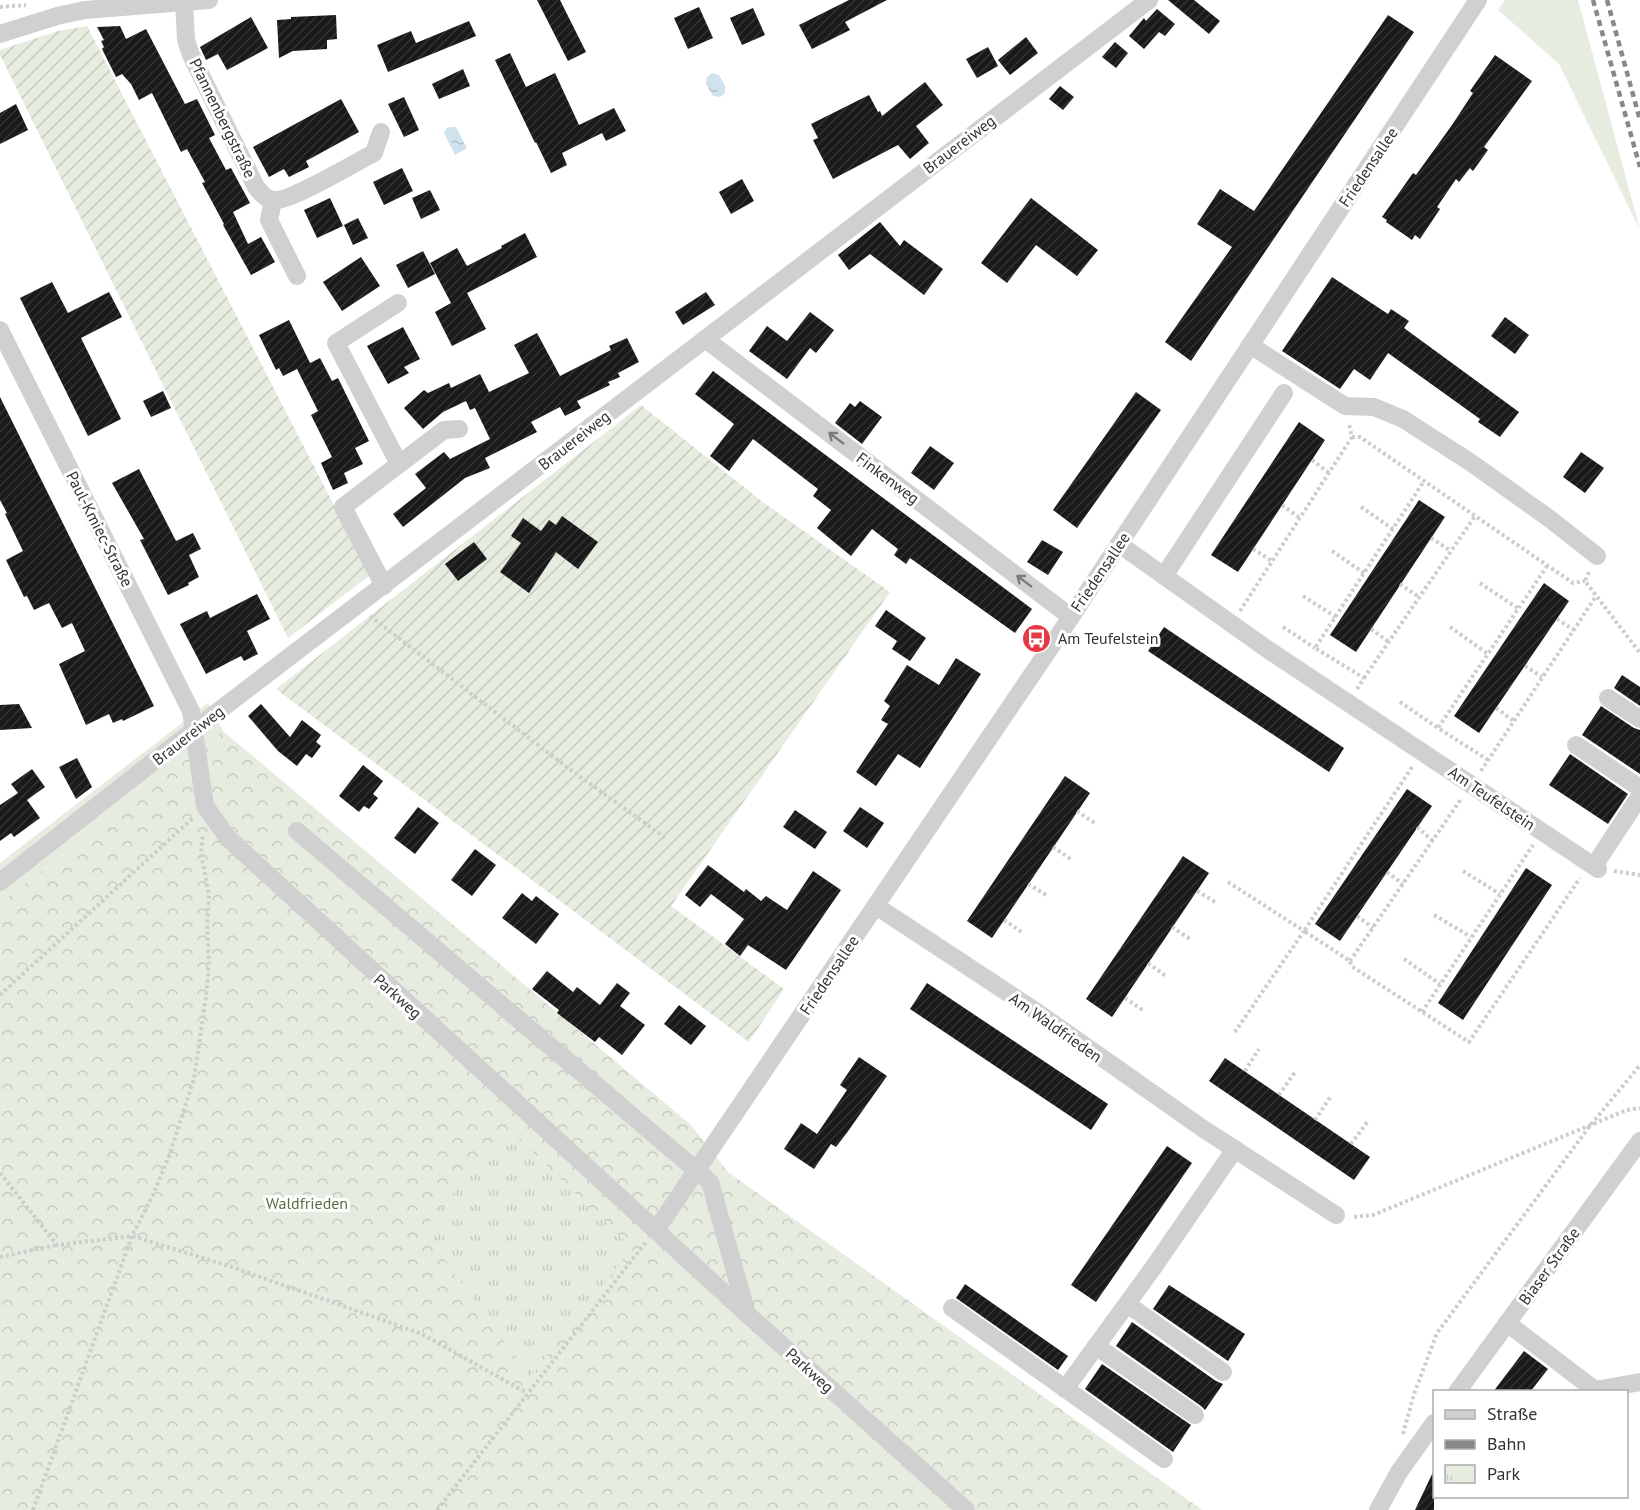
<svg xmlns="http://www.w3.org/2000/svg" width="1640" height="1510" font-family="'PT Sans',sans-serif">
	<defs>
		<pattern id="forest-crowns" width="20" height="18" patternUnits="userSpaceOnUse" patternTransform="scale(1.5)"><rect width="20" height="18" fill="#e6ecdf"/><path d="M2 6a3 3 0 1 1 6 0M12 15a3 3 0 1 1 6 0" fill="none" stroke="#c6cbc0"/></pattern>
		<pattern id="park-tufts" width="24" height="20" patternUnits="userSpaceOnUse" patternTransform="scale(1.5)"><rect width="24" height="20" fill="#e6ecdf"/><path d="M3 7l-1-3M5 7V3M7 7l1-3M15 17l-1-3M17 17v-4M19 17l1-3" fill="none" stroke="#c6cbc0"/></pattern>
		<pattern id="garden-furrows" width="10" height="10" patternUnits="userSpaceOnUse" patternTransform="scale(1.5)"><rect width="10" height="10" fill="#e6ecdf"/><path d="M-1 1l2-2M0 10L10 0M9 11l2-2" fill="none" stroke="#c6cbc0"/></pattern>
		<pattern id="water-ripples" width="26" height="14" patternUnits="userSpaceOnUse" patternTransform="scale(1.5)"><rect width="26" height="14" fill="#cfe2ee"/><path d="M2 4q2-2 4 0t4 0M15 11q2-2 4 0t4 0" fill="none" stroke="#b2c2cd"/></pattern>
		<pattern id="building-hatch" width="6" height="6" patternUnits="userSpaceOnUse" patternTransform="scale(1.5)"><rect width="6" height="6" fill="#1a1a1a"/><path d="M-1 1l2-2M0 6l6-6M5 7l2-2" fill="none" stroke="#333"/></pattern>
	</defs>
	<rect width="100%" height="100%" fill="#fff"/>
	<g fill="#e6ecdf">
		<path d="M1505,0H1578L1640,230L1559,64L1498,10Z"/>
		<path d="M208,703L223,731L0,903V863Z"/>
	</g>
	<path fill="url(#forest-crowns)" d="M223,731L691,1125L728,1172L1202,1510H0V903Z"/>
	<path fill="url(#park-tufts)" d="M511,1131L632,1248L530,1377L422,1229Z"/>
	<g fill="url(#garden-furrows)">
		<path d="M87,26L370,575L288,638L0,55V50L58,31Z"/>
		<path d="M641,405L764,503L890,592L671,906L784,989L749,1042L276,689Z"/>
	</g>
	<g fill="url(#water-ripples)">
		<path d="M712,73L719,75L725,86V93L720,97L713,96L706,84L707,77Z"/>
		<path d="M451,127H456L467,148L455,155L444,133L447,128Z"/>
	</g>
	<g fill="url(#building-hatch)">
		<path d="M537,0H560L586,52L568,61Z"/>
		<path d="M849,0H887L845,22L850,30L812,49L799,25Z"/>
		<path d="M1168,0H1194L1220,21L1209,34Z"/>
		<path d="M699,7L713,38L688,49L674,18Z"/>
		<path d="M753,8L765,35L742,45L730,18Z"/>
		<path d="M1157,9L1175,24L1165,36L1159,32L1144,49L1129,36L1144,18L1146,21Z"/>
		<path d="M336,15L337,39L327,40V49L293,51L279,58L277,20L291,19V17Z"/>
		<path d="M1388,15L1414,32L1191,361L1165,342L1232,247L1197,224L1220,189L1254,211Z"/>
		<path d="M251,17L268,48L227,70L218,54L206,60L200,47Z"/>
		<path d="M469,21L476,36L388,72L377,45L411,31L416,43Z"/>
		<path d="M120,26L126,39L146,29L185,104L197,99L215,135L209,138L226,170L231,168L250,203L233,212L248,244L261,237L275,262L251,275L223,225L224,224L202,183L205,182L187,149L181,152L152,93L139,100L131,84L122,74L116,77L102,49L104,47L101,41L104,40L97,27Z"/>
		<path d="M1026,37L1038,53L1010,75L998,60Z"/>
		<path d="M1115,42L1128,53L1116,68L1102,57Z"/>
		<path d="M988,47L998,66L977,78L966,59Z"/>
		<path d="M510,53L526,87L555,73L579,125L614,108L626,131L606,141L602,133L562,153L567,165L551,173L536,142L535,143L495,60Z"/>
		<path d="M1495,55L1532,81L1484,147L1488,150L1473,171L1470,168L1459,182L1456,179L1437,207L1440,209L1420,239L1415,235L1412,240L1386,222L1387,220L1382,217L1413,173L1416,175L1452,125L1473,93L1470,91Z"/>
		<path d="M463,69L470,86L439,99L432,84Z"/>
		<path d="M925,82L943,105L916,126L929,143L910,159L898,145L833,179L813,140L818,138L811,124L869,95L878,112L880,111L882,116Z"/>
		<path d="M1060,86L1074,97L1063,110L1049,99Z"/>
		<path d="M404,97L419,130L404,137L388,104Z"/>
		<path d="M341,99L359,132L306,161L309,167L289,177L284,169L269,177L253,147Z"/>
		<path d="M16,104L28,130L0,144V113Z"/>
		<path d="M402,168L413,191L384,205L373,182Z"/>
		<path d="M742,179L754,201L731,214L719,192Z"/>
		<path d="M430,190L440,210L421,219L412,198Z"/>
		<path d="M330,198L343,226L317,238L304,210Z"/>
		<path d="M1031,198L1098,250L1077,276L1036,245L1007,283L981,263Z"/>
		<path d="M358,218L368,238L353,245L344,225Z"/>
		<path d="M880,222L900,246L904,240L943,269L924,295L870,254L849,270L838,255Z"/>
		<path d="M525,233L537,257L467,293L486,329L452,346L435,312L451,303L430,263L457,248L467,266L502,248L501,246Z"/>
		<path d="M423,251L435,274L408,288L396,265Z"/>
		<path d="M361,257L380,286L342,311L323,282Z"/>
		<path d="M1332,277L1388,314L1391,309L1409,321L1404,328L1519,412L1500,437L1478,422L1480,419L1388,353L1370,380L1354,369L1340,389L1282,351Z"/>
		<path d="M52,282L68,313L109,292L122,317L81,338L121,419L88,436L20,298Z"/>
		<path d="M706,292L715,305L683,325L675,312Z"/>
		<path d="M810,312L834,330L816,353L810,348L787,379L749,351L767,326L787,341Z"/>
		<path d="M1505,317L1529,335L1515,354L1491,336Z"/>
		<path d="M289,320L310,363L320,358L332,381L338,378L369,441L355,448L363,464L344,473L348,483L333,490L321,463L332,457L311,415L318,411L297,369L283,376L279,368L276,370L259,335Z"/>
		<path d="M403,327L420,359L404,367L409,373L388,384L367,346Z"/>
		<path d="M537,333L560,376L611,350L609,346L627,338L639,362L618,373L620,377L608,382L610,385L577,401L581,408L565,416L560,407L531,422L537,432L485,458L490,468L465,478L403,527L393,514L426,488L415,474L444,452L450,459L490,439L475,408L470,410L466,401L443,412L423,429L404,408L424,390L428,393L449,383L451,388L480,374L489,392L529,373L514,345Z"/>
		<path d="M713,371L1032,609L1015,633L910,558L906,564L894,555L898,549L872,529L851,556L817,528L831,510L813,496L818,489L753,439L729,471L710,456L734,424L695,394Z"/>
		<path d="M163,391L171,408L151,417L143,401Z"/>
		<path d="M1136,392L1161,410L1077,528L1053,510Z"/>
		<path d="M0,397L154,706L123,721L122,719L113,723L109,714L86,725L59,664L85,651L72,623L62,628L49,603L34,610L27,596L24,597L6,560L23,551L5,514L7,513L0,500Z"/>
		<path d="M860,401L882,417L862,444L835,423L850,403L855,407Z"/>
		<path d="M1299,422L1325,440L1238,572L1211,555Z"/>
		<path d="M930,446L954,463L934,490L911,473Z"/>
		<path d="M1581,452L1604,468L1585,493L1563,477Z"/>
		<path d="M139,469L176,541L193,533L201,549L189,555L199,577L188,583L189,585L168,595L140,540L144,539L112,483Z"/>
		<path d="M1419,500L1445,517L1356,652L1330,635Z"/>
		<path d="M562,516L598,542L578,569L556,552L529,593L500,572L521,543L511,536L523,518L541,531L549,520L556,525Z"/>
		<path d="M1042,540L1063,552L1048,575L1027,562Z"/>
		<path d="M474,542L487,559L458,581L445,564Z"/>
		<path d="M1544,583L1569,601L1479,733L1454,716Z"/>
		<path d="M257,594L270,619L247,631L258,654L244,661L241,656L206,674L180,624L207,611L210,618Z"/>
		<path d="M886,610L926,638L910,661L892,649L897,641L875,626Z"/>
		<path d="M1164,627L1344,748L1329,772L1148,651Z"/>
		<path d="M956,658L981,674L920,768L898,754L876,786L856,772L888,724L881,720L890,706L884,701L907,665L939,685Z"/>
		<path d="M1622,675L1640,687V706L1614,688Z"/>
		<path d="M19,704L32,728L0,730V705Z"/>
		<path d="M261,704L290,737L302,720L321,735L316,742L321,746L312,758L306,754L297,766L278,751L248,716Z"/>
		<path d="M1601,706L1634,728L1640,730V774L1582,735Z"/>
		<path d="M1570,754L1628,794L1608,824L1549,785Z"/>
		<path d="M77,758L92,787L76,799L59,767Z"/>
		<path d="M363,765L383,781L373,794L378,798L369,809L364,806L359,812L339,796Z"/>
		<path d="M32,769L45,787L27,800L40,818L14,837L11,833L0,841V805L18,793L11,784Z"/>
		<path d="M1065,776L1090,793L992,938L967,921Z"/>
		<path d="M1407,789L1432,806L1340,941L1315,924Z"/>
		<path d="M418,807L439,823L415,854L394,838Z"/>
		<path d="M860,807L884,823L867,848L843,831Z"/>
		<path d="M795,810L827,832L815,849L783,827Z"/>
		<path d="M475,849L496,865L472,896L451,880Z"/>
		<path d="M1183,856L1209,873L1112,1017L1086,999Z"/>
		<path d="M708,865L744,892L746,889L761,901L766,896L787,910L813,871L841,890L786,970L748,945L740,956L725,944L744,919L711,894L700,907L685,895Z"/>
		<path d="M1526,868L1552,885L1463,1020L1438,1003Z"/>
		<path d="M522,893L532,901L536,896L559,914L536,944L502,918Z"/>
		<path d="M547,971L573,992L577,987L600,1005L617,983L630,993L620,1006L645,1025L622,1055L599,1037L595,1042L557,1013L559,1010L532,989Z"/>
		<path d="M927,983L1108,1104L1091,1130L910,1009Z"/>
		<path d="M679,1005L706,1026L691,1045L664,1024Z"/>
		<path d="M859,1057L887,1076L846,1134L836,1147L831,1144L814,1169L784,1149L801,1123L817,1134L847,1090L840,1085Z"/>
		<path d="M1225,1058L1370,1157L1354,1180L1209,1081Z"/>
		<path d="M1167,1146L1192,1163L1096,1302L1071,1285Z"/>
		<path d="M965,1284L1068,1356L1058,1370L956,1298Z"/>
		<path d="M1169,1285L1245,1334L1228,1361L1153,1309Z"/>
		<path d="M1132,1322L1216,1381L1223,1384L1205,1410L1201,1406L1116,1346Z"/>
		<path d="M1524,1351L1548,1369L1530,1392H1493Z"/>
		<path d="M1102,1364L1191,1425L1173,1452L1085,1389Z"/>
		<path d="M1434,1470V1510H1415Z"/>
	</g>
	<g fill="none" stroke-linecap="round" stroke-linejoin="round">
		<g stroke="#cdcdcd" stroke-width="4" stroke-dasharray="3 3" stroke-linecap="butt">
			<path d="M0,7L26,5"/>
			<path d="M1352,437H1360L1573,583L1585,581"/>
			<path d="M1312,460L1329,473"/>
			<path d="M1282,505L1300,518"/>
			<path d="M1361,507L1393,529"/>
			<path d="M1431,538L1451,551"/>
			<path d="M1253,549L1272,561"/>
			<path d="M1332,551L1364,573"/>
			<path d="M1589,572L1585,581L1640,653"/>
			<path d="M1480,583L1519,609"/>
			<path d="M1400,584L1419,597"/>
			<path d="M1303,596L1336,617"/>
			<path d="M1240,611L1352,437L1349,424"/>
			<path d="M370,616L568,768L667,839"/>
			<path d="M1557,619L1574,630"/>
			<path d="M1283,627L1315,648"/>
			<path d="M1450,627L1488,654"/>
			<path d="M1371,629L1389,642"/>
			<path d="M1525,666L1542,677"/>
			<path d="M1364,678L1475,516"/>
			<path d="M1357,689L1364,678L1315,648L1424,481"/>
			<path d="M1400,702L1438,728"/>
			<path d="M1496,708L1514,721"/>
			<path d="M1488,760L1438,728L1547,566"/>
			<path d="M1412,767L1304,931L1350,961L1351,966L1469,1042L1580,878"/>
			<path d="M1481,771L1596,596"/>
			<path d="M1077,811L1096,824"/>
			<path d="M1417,827L1433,841"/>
			<path d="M1053,847L1072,860"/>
			<path d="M1463,871L1500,894"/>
			<path d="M1614,871L1640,875"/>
			<path d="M1387,872L1403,884"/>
			<path d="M1228,882L1304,931L1235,1032"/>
			<path d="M1028,884L1048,896"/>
			<path d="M1197,891L1215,902"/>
			<path d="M1434,915L1471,937"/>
			<path d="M1357,916L1373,928"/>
			<path d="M1004,920L1023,933"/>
			<path d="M1172,927L1190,939"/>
			<path d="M1404,959L1440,984"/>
			<path d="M1350,961L1461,799"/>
			<path d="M1148,963L1166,976"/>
			<path d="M0,995L194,817"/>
			<path d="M1125,998L1144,1011"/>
			<path d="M1422,1012L1533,845"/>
			<path d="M1245,1071L1259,1049"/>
			<path d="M1279,1095L1295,1072"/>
			<path d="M1315,1120L1331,1096"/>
			<path d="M1351,1144L1368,1121"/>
			<path d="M0,1173L57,1245L132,1236L232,1267L422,1334L527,1393"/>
			<path d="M1354,1217L1373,1215L1627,1110L1640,1108"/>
			<path d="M0,1257L57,1245"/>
			<path d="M1403,1434L1414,1394L1437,1333L1589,1127L1640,1065"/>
			<path d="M33,1510L132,1236L153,1195L169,1156L194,1079L207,989L209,960L207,925L209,895L201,853L203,834"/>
			<path d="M437,1510L646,1242"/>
		</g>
		<g stroke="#d0d0d0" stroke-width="18">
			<path d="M184,2L186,40L191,55L256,187C262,194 266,200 275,200C291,201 356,162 374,153L381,132"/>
			<path d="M0,34L57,16L85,10L209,0"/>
			<path d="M273,201L269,220L297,276"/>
			<path d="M398,303L336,343L399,464"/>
			<path d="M0,330L191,711L205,806L228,838L747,1314L966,1510"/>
			<path d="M705,339L1071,617"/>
			<path d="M1250,345L1345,406L1374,407L1403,419L1470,462L1550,519L1597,556"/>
			<path d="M1119,544L1267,649L1598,869"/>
			<path d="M1164,576L1284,393"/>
			<path d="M384,586L343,507L444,430L459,429"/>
			<path d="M1608,698L1640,719"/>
			<path d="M1576,745L1640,788"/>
			<path d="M297,831L710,1182L747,1314"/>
			<path d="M1594,866L1640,796"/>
			<path d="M0,882L195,729L1149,0"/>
			<path d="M876,906L1034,1010L1202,1128L1336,1215"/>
			<path d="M656,1230L1071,617L1478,0"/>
			<path d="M1127,1304L1223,1372"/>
			<path d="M952,1308L1164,1459"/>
			<path d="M1507,1323L1595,1390L1640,1382"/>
			<path d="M1096,1346L1195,1415"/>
			<path d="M1065,1389L1153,1268L1235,1149"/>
			<path d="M1457,1392L1640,1141"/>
			<path d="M1378,1510L1399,1472L1434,1423"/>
		</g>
		<g stroke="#888" stroke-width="4.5" stroke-dasharray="6 4.5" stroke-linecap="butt">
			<path d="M1593,0L1640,167"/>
			<path d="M1607,0L1640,120"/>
		</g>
	</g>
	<defs><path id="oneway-shaft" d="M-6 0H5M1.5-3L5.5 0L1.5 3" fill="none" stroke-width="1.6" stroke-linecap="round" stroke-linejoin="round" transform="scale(1.5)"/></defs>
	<g stroke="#7a7a7a">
		<use href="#oneway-shaft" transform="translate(836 438) rotate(-143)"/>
		<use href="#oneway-shaft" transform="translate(1024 581) rotate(-143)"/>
	</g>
	<defs>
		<symbol id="bus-disc" viewBox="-11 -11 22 22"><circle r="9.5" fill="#e63946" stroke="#fff"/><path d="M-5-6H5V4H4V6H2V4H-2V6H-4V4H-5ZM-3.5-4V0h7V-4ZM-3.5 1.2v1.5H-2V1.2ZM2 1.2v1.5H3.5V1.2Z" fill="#fff"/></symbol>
	</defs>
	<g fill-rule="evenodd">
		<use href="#bus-disc" x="1020" y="622" width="33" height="33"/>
	</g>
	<g text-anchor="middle" stroke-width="6" stroke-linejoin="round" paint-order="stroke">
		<g font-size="16" fill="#333" stroke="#fff">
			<text transform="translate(223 118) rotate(64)" y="6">Pfannenbergstraße</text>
			<text transform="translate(959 144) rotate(-37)" y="6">Brauereiweg</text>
			<text transform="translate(1368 167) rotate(-56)" y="6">Friedensallee</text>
			<text transform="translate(574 440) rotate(-38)" y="6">Brauereiweg</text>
			<text transform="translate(888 478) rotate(37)" y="6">Finkenweg</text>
			<text transform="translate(100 529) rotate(63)" y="6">Paul-Kmiec-Straße</text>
			<text transform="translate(1100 572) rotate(-56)" y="6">Friedensallee</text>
			<text transform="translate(188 735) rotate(-38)" y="6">Brauereiweg</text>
			<text transform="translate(1492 798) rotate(34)" y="6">Am Teufelstein</text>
			<text transform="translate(829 975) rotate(-56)" y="6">Friedensallee</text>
			<text transform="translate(398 996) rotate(42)" y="6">Parkweg</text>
			<text transform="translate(1056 1027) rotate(35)" y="6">Am Waldfrieden</text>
			<text transform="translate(1549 1266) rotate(-54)" y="6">Biaser Straße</text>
			<text transform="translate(810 1370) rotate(42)" y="6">Parkweg</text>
		</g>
		<g font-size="16" fill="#333" stroke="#fff" text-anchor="start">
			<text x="1058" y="644">Am Teufelstein</text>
		</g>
		<g font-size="16" fill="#56703f" stroke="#fff">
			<text x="307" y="1209">Waldfrieden</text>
		</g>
	</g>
	<rect x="1433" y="1390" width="195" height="108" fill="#ffffff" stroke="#adadad" stroke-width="1.5"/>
	<rect x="1445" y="1410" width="30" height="9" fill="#d0d0d0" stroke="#adadad" stroke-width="1.5"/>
	<text x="1487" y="1420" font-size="18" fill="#333333">Straße</text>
	<rect x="1445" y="1440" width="30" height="9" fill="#888888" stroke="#adadad" stroke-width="1.5"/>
	<text x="1487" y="1450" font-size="18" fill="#333333">Bahn</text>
	<rect x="1445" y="1465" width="30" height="18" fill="url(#park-tufts)" stroke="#adadad" stroke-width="1.5"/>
	<text x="1487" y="1480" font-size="18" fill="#333333">Park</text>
</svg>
